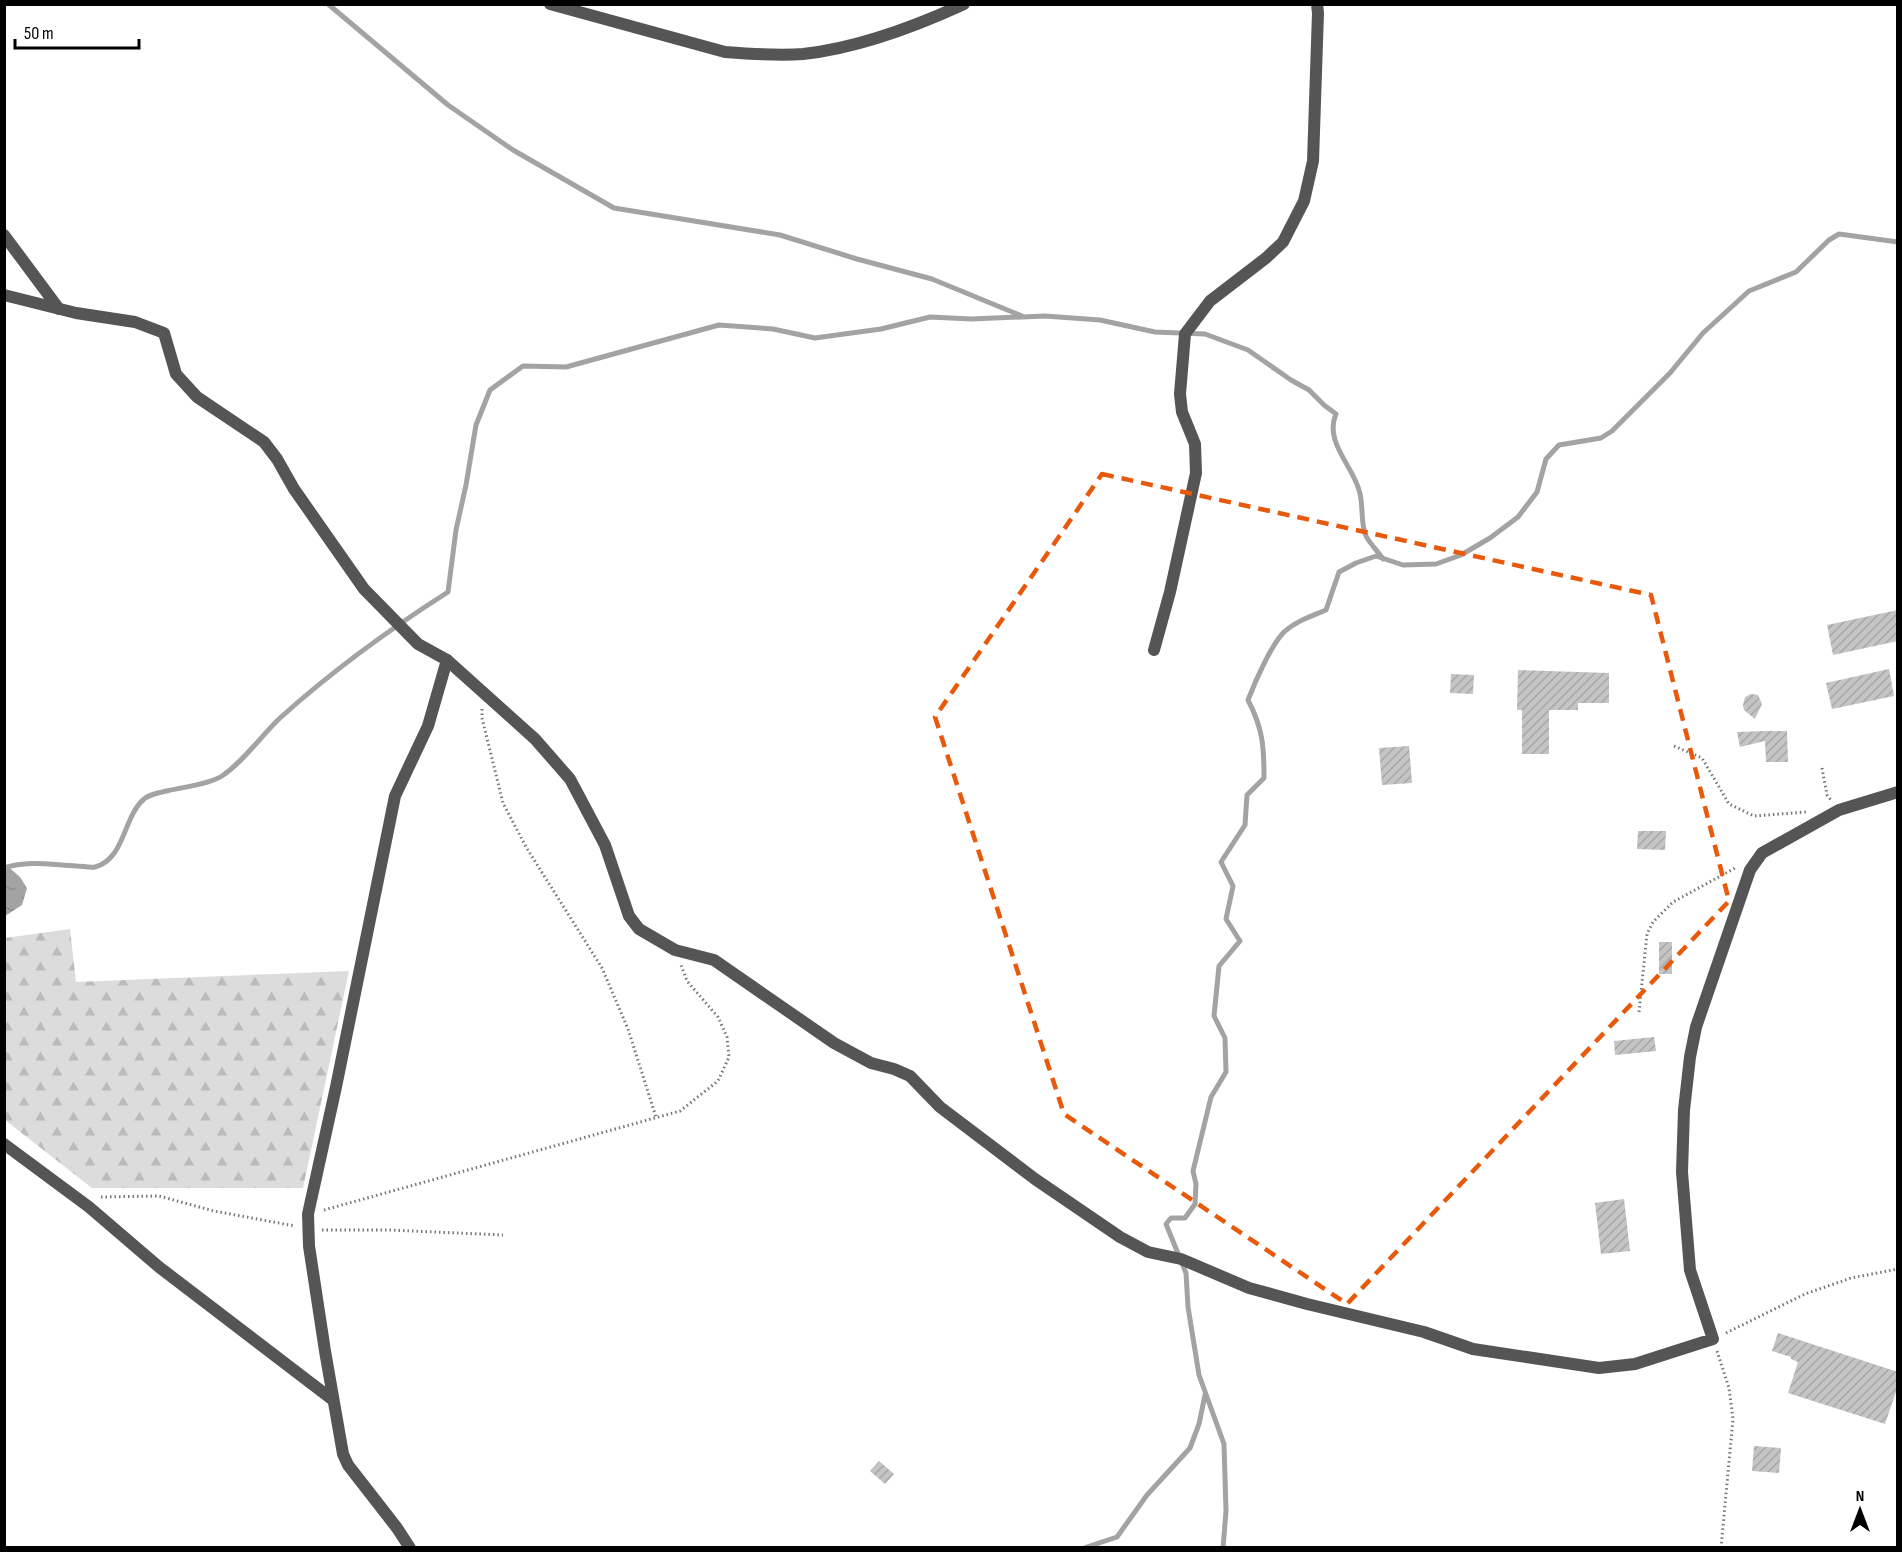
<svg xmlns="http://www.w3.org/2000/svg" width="1902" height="1552" font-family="'Sofia Sans Condensed',sans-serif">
	<defs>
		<pattern id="forest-firs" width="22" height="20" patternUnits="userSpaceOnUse" patternTransform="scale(1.5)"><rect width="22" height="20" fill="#dcdcdc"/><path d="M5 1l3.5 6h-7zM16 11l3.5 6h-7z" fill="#bbb"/></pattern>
		<pattern id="water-ripples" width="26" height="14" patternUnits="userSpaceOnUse" patternTransform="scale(1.5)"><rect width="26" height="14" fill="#a3a3a3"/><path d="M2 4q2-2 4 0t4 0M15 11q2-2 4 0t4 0" fill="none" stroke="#8b8b8b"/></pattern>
		<pattern id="building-hatch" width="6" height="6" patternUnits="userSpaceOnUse" patternTransform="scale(1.5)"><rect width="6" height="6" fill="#c4c4c4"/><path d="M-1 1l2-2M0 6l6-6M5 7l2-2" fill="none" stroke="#a7a7a7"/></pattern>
	</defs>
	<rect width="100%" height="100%" fill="#fff"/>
	<path fill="url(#forest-firs)" d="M70,929L76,982L349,971L303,1188H92L5,1120V938Z"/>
	<path fill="url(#water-ripples)" d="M4,863L20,877L27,888L22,905L5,916Z"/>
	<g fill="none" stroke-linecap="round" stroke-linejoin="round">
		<g stroke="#a3a3a3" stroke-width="5">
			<path d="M328,4L448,105L513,150L614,208L780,235L857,259L932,279L1022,316"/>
			<path d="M4,868C29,860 52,865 77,866C82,866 90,868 95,867C125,859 123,817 144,799C155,789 203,788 222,776C244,761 261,736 280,718C332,671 390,629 448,592L456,530L466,485L476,425L490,390L523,366L566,367L719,325L773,329L815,338L881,329L930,317L971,319L1045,316L1100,320L1155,332L1205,334L1248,350L1291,380L1309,390L1324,405L1336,414C1324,441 1352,465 1359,490C1364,505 1360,523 1366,536C1370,544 1378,551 1383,559"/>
			<path d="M1084,1548L1117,1537L1147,1495L1190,1448L1199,1424L1205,1395"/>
			<path d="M1223,1548L1226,1511L1224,1444L1199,1375L1188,1307L1186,1273L1166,1224L1171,1218H1185L1195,1204L1196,1184L1193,1171L1211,1097L1226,1072L1225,1038L1214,1016L1219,966L1240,941L1226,919L1233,886L1221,862L1245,825L1247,795L1264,778C1264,746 1263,729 1248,700C1255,682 1271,645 1284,632C1296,621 1312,616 1326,610L1339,572L1356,563L1376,556L1403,565L1436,564L1461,555L1490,538L1518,517L1537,492L1546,459L1559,445L1601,438L1612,431L1670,373L1703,333L1749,291L1796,272L1829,240L1839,234L1898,242"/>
		</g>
	</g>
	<g fill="url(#building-hatch)">
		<path d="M1898,610V641L1833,655L1827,625Z"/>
		<path d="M1889,669L1894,696L1832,709L1826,683Z"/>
		<path d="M1518,670L1609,673V703H1578V710H1549V754H1522V710H1517Z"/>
		<path d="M1451,674L1474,675L1473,694L1450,693Z"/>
		<path d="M1751,694L1758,695L1762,704L1755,719L1744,710L1743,705L1745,697Z"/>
		<path d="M1765,731H1787L1788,762H1766L1765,741L1740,747L1737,732Z"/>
		<path d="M1409,746L1412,783L1382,785L1379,748Z"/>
		<path d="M1638,831H1666L1665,850L1637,849Z"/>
		<rect x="1659" y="942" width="13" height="32"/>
		<path d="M1654,1037L1656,1051L1615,1055L1614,1041Z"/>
		<path d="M1624,1199L1630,1251L1601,1254L1595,1203Z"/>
		<path d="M1778,1333L1898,1372V1386L1885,1424L1788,1393L1798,1362L1791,1359V1357L1772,1351Z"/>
		<path d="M1754,1446L1781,1448L1779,1473L1752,1471Z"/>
		<path d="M879,1461L894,1474L885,1484L870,1471Z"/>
	</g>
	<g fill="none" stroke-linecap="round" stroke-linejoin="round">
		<g stroke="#777" stroke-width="3" stroke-dasharray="1.5 3" stroke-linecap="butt">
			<path d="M482,709V718L503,803L526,847L602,968L628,1029L656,1117"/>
			<path d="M1674,746L1702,758L1729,804L1754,816L1806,812"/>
			<path d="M1822,768L1827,795L1831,800"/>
			<path d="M1639,1012L1647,934L1653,922L1673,902L1737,867"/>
			<path d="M101,1197L159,1196L214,1211L295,1226"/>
			<path d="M324,1210L680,1111L718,1081L729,1057L727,1037L718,1017L687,981L681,965"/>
			<path d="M322,1230H389L503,1235"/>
			<path d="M1726,1333L1805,1294L1851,1278L1898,1269"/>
			<path d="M1717,1351L1729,1388L1733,1419L1721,1548"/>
		</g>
		<g stroke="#555" stroke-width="12">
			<path d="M550,4L725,52C751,54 777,56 803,54C858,48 914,27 964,4"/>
			<path d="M4,235L59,309"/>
			<path d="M4,295L76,313L135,322L164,333L176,374L197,397L264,442L277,459L294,489L364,589L418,644L447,660L535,739L570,779L605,845L629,916L639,929L675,950L714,960L834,1043L871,1063L894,1069L910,1076L940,1107L1035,1179L1120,1237L1148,1252L1181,1259L1249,1288L1307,1304L1424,1332L1473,1349L1599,1368L1635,1364L1713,1339L1690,1270L1682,1172L1684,1110L1690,1057L1696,1027L1750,870L1762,853L1839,810L1898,792"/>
			<path d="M1154,650L1170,592L1196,473L1195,444L1182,412L1180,394L1185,334L1210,301L1266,258L1283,242L1304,201L1313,161L1318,13L1317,4"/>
			<path d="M4,1144L89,1207L159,1267L333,1400"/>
			<path d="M410,1548L397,1528L348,1465L343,1454L325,1351L309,1246L308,1214L336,1087L395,796L428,726L447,660"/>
		</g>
	</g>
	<path fill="none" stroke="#e8590c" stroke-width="4.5" stroke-dasharray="12 8" stroke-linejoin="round" d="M1102,474L1651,595L1729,901L1347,1304L1064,1114L935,717Z"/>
	<rect width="1902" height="1552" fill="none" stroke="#000000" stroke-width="12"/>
	<g transform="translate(1860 1510)" stroke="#ffffff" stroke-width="4.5" paint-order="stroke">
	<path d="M0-4.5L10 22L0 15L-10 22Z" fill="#000000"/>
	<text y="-9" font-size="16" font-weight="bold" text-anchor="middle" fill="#000000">N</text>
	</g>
	<path d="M15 39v9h124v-9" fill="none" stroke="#000000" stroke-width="3"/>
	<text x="24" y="39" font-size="18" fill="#000000" stroke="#ffffff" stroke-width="4.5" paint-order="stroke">50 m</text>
</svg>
